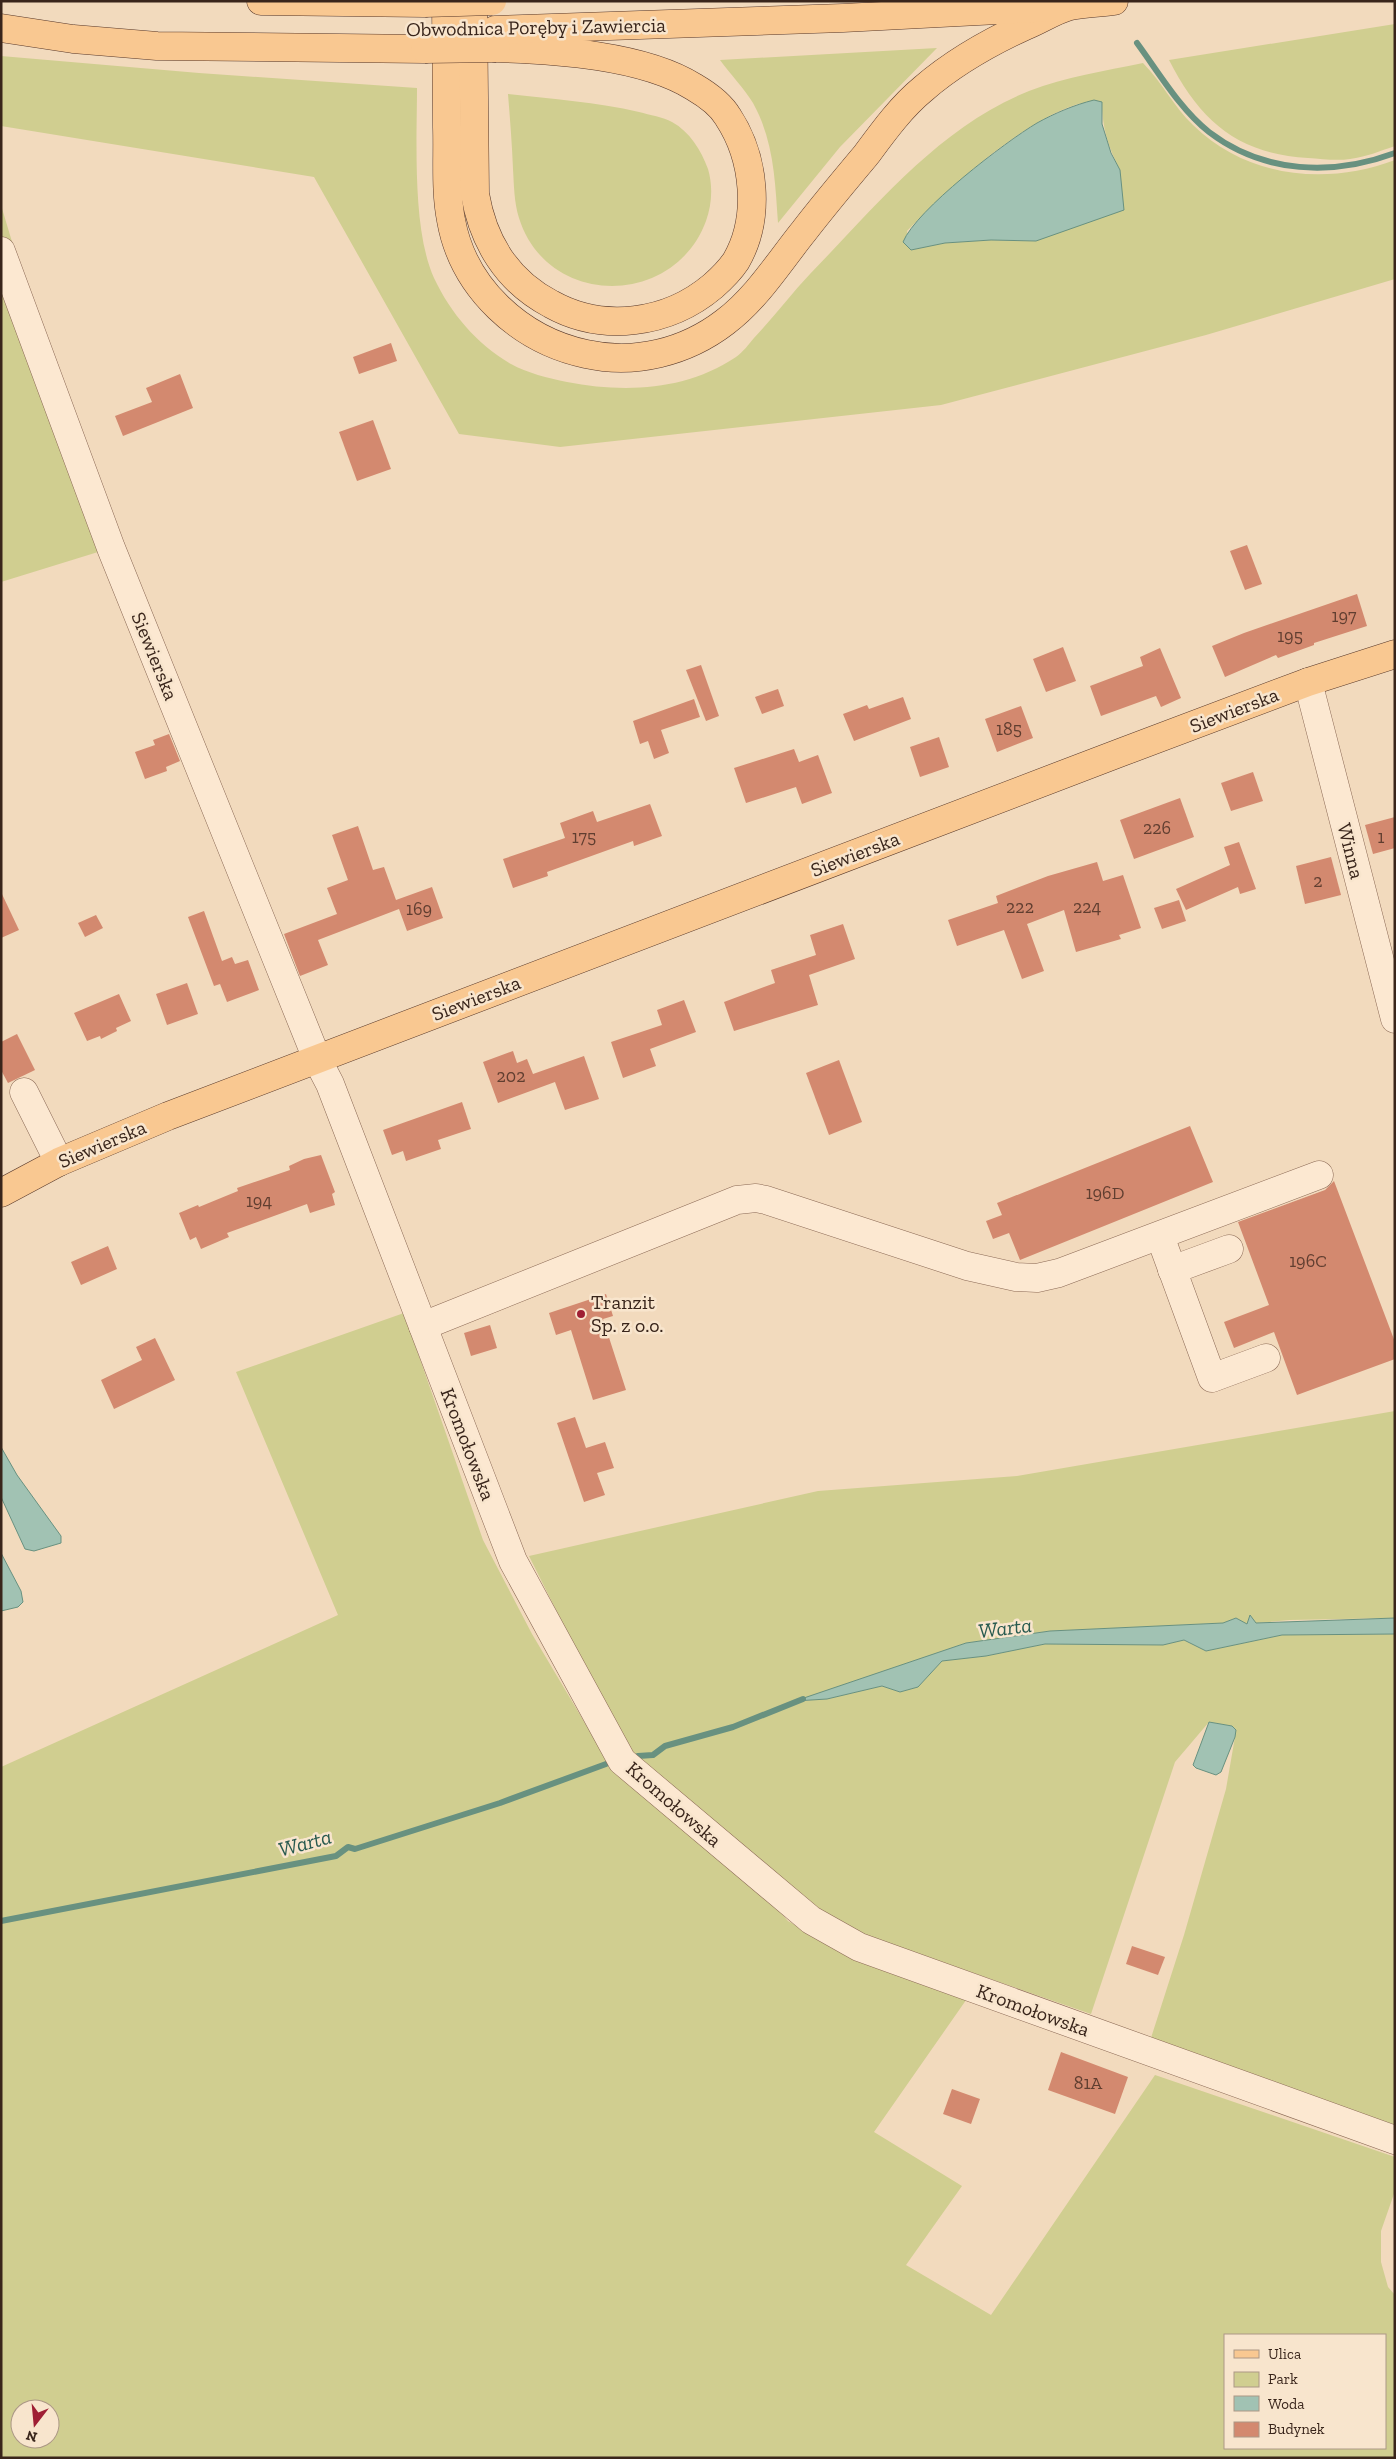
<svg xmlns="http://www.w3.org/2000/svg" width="1396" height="2459" font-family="'Zilla Slab',serif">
	<rect width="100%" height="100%" fill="#f2dabd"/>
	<g fill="#d0ce90" fill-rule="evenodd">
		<path d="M1395,24V146C1380,151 1366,157 1350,159C1337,161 1322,159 1308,158C1238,154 1200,121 1169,60Z"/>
		<path d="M937,48L840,147L778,223C775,181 774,141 753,103C744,88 730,74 720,60Z"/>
		<path d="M1,56L199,73L417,88C417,141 412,229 434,278C451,314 477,344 511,364C527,373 548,378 567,382C624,393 685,391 736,357C743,352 749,344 754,338C774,317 791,294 810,274C876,206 939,127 1029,91C1066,77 1104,71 1143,63C1162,82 1174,107 1193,125C1247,178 1326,186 1395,160V279L1206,335L941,405L560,447L459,434L314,177L1,126ZM1102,102C1102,127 1108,147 1120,170L1036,241L991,240L945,243L911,250L907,231C947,189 1020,123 1075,105C1083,102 1093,103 1102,102Z"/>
		<path d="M508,94C552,99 597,102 639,112C650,115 663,117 672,122C690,132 701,150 708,169C713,186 712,204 706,221C674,308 547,308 519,218C514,202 514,185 513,169C512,144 510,119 508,94Z"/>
		<path d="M1,205L81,472L111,548L1,582Z"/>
		<path d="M404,1313L483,1540L532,1634L598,1745L754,1883L788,1921L809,1933L971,1993L874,2132L962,2186L906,2265L991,2315L1155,2075L1395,2157V2191L1381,2231V2262L1388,2287L1395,2295V2458H1V1767L338,1615L236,1372ZM1225,2335H1385V2448H1225ZM20,2409H50V2439H20Z"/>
		<path d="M1395,1411V1618L1290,1620L1247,1624L1236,1618L1223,1623L1050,1631L966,1643L797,1701L827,1699L882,1686L900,1692L918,1687L942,1661L986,1656L1045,1644L1163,1645L1184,1640L1206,1651L1282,1635L1395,1634V2125L1150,2041L1184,1935L1226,1789L1235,1737L1232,1726L1209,1722L1175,1762L1091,2014L861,1934L817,1911L640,1764L580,1658L529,1556L818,1491L1017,1476Z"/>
	</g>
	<g fill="#a1c2b3" stroke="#689180">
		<path d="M1094,100L1102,102V124L1111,153L1120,170L1124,210L1036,241L991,240L945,243L911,250L903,242C916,210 1005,142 1037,123C1055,113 1074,105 1094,100Z"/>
		<path d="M1,1447L17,1475L61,1536V1543L34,1551L25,1549L1,1497Z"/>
		<path d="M1,1553L21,1591L23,1602L18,1607L1,1611Z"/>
		<path d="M1250,1615L1256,1623L1395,1618V1634L1282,1635L1206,1651L1184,1640L1163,1645L1045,1644L986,1656L942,1661L918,1687L900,1692L882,1686L827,1699L795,1701L966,1643L1050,1631L1223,1623L1236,1618L1247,1624Z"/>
		<path d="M1209,1722L1232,1726L1236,1730L1235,1737L1221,1772L1216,1775L1196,1768L1193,1765Z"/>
	</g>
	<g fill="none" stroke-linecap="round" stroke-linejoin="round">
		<g stroke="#689180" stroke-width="6">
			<path d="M1137,43C1159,73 1180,109 1209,132C1264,174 1333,176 1395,153"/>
			<path d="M638,1756L653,1755L665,1746L733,1727L803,1699"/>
			<path d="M1,1921L336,1856L348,1847L355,1849L500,1803L606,1764"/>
		</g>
	</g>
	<g fill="#d3896f">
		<path d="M391,343L397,361L359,374L353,357Z"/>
		<path d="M180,374L193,408L123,436L115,416L152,402L146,388Z"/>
		<path d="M373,420L391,469L357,481L339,432Z"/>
		<path d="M1247,545L1262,584L1245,590L1230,551Z"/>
		<path d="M1357,594L1367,626L1314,643V645L1278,658L1276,655L1225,677L1212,646L1244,633Z"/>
		<path d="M1063,647L1076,681L1046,692L1033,659Z"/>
		<path d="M1160,648L1181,698L1161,707L1156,696L1101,716L1090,686L1143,666L1140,657Z"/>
		<path d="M701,665L719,716L706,721L686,670Z"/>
		<path d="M778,689L784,706L762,714L755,697Z"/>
		<path d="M903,697L911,719L854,741L843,714L867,705L869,709Z"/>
		<path d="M694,699L700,717L661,730L669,753L654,759L648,741L640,744L633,721Z"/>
		<path d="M1021,706L1033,738L997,752L985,719Z"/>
		<path d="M169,734L180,761L166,767L167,771L145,779L135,752L155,745L153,740Z"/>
		<path d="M939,737L949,767L920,777L910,747Z"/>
		<path d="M794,749L799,762L818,755L832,793L802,804L796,787L746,803L734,768Z"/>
		<path d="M1253,772L1263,801L1231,811L1221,783Z"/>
		<path d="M1180,798L1194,837L1134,859L1120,820Z"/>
		<path d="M650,804L662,836L634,846L633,841L547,872L548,876L513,888L503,859L565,838L560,823L593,811L597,822Z"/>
		<path d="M1395,817V848L1373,854L1365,825Z"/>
		<path d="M358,826L373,870L384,867L396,900L432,887L443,918L407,931L399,909L318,940L328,965L300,976L284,934L337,914L327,888L348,880L332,835Z"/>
		<path d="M1239,842L1256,889L1240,894L1238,887L1186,910L1176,889L1230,865L1224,847Z"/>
		<path d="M1331,857L1341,895L1305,904L1296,866Z"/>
		<path d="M1097,862L1103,881L1123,875L1141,928L1119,935L1121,939L1076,952L1064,910L1027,924L1044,971L1022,979L1004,930L957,946L948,920L998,903L996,896L1048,876Z"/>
		<path d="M1,892L19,930L1,938Z"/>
		<path d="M1179,900L1186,921L1162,929L1154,908Z"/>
		<path d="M204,911L222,961L232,957L235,964L248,960L259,990L227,1002L220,984L214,986L188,917Z"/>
		<path d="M96,915L103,928L85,937L78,923Z"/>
		<path d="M843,924L855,959L809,975L818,1005L734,1031L724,1002L775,983L771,970L816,955L810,935Z"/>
		<path d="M187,983L198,1014L167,1025L156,994Z"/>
		<path d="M119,994L131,1021L116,1028L117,1031L101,1039L100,1036L87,1041L74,1013Z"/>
		<path d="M684,1000L696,1032L650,1049L656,1066L623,1078L611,1042L662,1025L657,1010Z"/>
		<path d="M17,1034L35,1070L8,1083L1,1070V1042Z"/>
		<path d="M513,1051L517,1063L527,1059L533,1074L584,1056L599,1099L565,1110L555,1082L498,1103L483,1062Z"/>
		<path d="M839,1060L862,1122L829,1135L806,1073Z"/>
		<path d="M462,1102L471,1129L438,1140L441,1149L406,1161L403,1151L392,1155L383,1130Z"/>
		<path d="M1190,1126L1213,1182L1020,1260L1009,1233L993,1239L986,1221L1002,1215L997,1203Z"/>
		<path d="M321,1155L335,1192L332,1194L335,1205L310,1213L307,1204L227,1233L229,1237L201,1249L196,1237L190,1240L179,1213L198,1205L199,1207L238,1191L237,1188L290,1170L289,1166L304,1159Z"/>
		<path d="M1334,1181L1395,1342V1359L1297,1395L1274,1332L1234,1348L1224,1322L1269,1305L1238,1222L1325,1190Z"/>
		<path d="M108,1246L117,1269L81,1285L71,1262Z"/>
		<path d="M606,1294L613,1316L603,1319L626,1390L593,1400L571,1330L556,1335L549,1313Z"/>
		<path d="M490,1325L497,1348L471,1356L464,1333Z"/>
		<path d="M155,1338L175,1380L114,1409L101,1380L142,1360L136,1347Z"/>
		<path d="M575,1417L586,1448L605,1442L614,1468L597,1473L605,1495L584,1502L557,1423Z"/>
		<path d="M1132,1946L1165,1957L1158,1975L1126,1964Z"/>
		<path d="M1061,2052L1128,2077L1115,2114L1048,2090Z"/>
		<path d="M952,2089L980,2099L971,2124L943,2114Z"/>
	</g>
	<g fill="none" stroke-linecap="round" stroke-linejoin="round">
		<defs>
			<g id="minor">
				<path d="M1,251L111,548L317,1059L330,1084L513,1561L622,1761L811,1920L859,1947L1395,2140"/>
				<path d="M1308,682L1395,1019"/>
				<path d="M24,1092L59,1162"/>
				<path d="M1160,1236L1212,1378L1266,1358"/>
				<path d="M1172,1270L1229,1249"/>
				<path d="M423,1326L737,1200L756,1198L766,1200L967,1266L1016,1277L1037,1278L1059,1273L1319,1175"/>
			</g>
			<g id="major">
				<path d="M261,1L425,3"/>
				<path d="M446,1C446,43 447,85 447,127C448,157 445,190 451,220C463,288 520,340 586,354C635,365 686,352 725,322C757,298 779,262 804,231C824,205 845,180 866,155C883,132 901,107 923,89C954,62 988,43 1025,26C1040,20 1055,10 1070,6C1084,3 1100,3 1114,1"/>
				<path d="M473,1L475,194C483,241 507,281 551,304C603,333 668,324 713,286C721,279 730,270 736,261C761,218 755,158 728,117C721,105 706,94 694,87C643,55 555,50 496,48"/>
				<path d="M1,28L73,39L157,46L425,49"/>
				<path d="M495,30L843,18L1056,7"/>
				<path d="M1,1193L59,1162L168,1116L1122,752L1308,682L1395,654"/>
			</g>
		</defs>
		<use href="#minor" stroke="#8b6955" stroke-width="29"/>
		<use href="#major" stroke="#58382a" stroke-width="29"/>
		<use href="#minor" stroke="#fce8d1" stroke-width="28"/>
		<use href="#major" stroke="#f9c891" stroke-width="28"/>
		<defs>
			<g id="major-bridge">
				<path d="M425,3L492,1"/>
				<path d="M425,49L496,48"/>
			</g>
		</defs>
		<use href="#major-bridge" stroke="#58382a" stroke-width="29" stroke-linecap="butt"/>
		<use href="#major-bridge" stroke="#f9c891" stroke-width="28"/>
	</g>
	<circle fill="#9f1f34" stroke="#f8e5cd" stroke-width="2" cx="581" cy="1314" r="5"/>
	<g text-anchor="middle" stroke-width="5" stroke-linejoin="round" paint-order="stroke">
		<g font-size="18" fill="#603e30">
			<text x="1344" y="622">197</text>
			<text x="1290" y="642">195</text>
			<text x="1009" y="735">185</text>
			<text x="1157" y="834">226</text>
			<text x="584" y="843">175</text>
			<text x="1381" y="843">1</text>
			<text x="1318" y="887">2</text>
			<text x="1020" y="913">222</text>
			<text x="1087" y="913">224</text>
			<text x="419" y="915">169</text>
			<text x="511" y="1082">202</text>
			<text x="1105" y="1199">196D</text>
			<text x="259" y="1207">194</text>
			<text x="1308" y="1267">196C</text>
			<text x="1088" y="2089">81A</text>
		</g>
		<g font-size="20" fill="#39251b" stroke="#f8e5cd">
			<text transform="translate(536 27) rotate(-1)" y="7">Obwodnica Poręby i Zawiercia</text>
			<text transform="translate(155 656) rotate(68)" y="7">Siewierska</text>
			<text transform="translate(1234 710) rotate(-21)" y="7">Siewierska</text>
			<text transform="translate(1351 851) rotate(76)" y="7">Winna</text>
			<text transform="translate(855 854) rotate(-21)" y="7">Siewierska</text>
			<text transform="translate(476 998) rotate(-21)" y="7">Siewierska</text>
			<text transform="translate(102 1144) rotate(-23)" y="7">Siewierska</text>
			<text transform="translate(468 1444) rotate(69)" y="7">Kromołowska</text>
			<text transform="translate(674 1804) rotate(41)" y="7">Kromołowska</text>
			<text transform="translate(1033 2010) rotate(20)" y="7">Kromołowska</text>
		</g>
		<g font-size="20" fill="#39251b" stroke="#f8e5cd" text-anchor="start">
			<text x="591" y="1309">Tranzit<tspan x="591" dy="23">Sp. z o.o.</tspan></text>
		</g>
		<g font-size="21" font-style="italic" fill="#285a4f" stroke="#f8e5cd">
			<text transform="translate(1005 1628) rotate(-7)" y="7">Warta</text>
			<text transform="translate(305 1843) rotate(-15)" y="7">Warta</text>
		</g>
	</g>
	<rect width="1396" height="2459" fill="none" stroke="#39251b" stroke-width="5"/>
	<rect x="1224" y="2334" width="162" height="115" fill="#f8e5cd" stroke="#ac9886"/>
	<rect x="1234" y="2350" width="25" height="8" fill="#f9c891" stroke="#ac9886"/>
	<text x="1268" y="2359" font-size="15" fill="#39251b">Ulica</text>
	<rect x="1234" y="2372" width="25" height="15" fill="#d0ce90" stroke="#ac9886"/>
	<text x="1268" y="2384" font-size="15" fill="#39251b">Park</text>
	<rect x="1234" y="2396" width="25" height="15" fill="#a1c2b3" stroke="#ac9886"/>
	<text x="1268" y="2409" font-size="15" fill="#39251b">Woda</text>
	<rect x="1234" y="2422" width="25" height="15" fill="#d3896f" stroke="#ac9886"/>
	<text x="1268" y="2434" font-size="15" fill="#39251b">Budynek</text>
	<g transform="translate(35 2424) rotate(196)"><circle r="24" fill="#f8e5cd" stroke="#ac9886"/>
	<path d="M0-4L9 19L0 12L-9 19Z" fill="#9f1f34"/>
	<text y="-8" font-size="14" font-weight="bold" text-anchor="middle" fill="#39251b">N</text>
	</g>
</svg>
